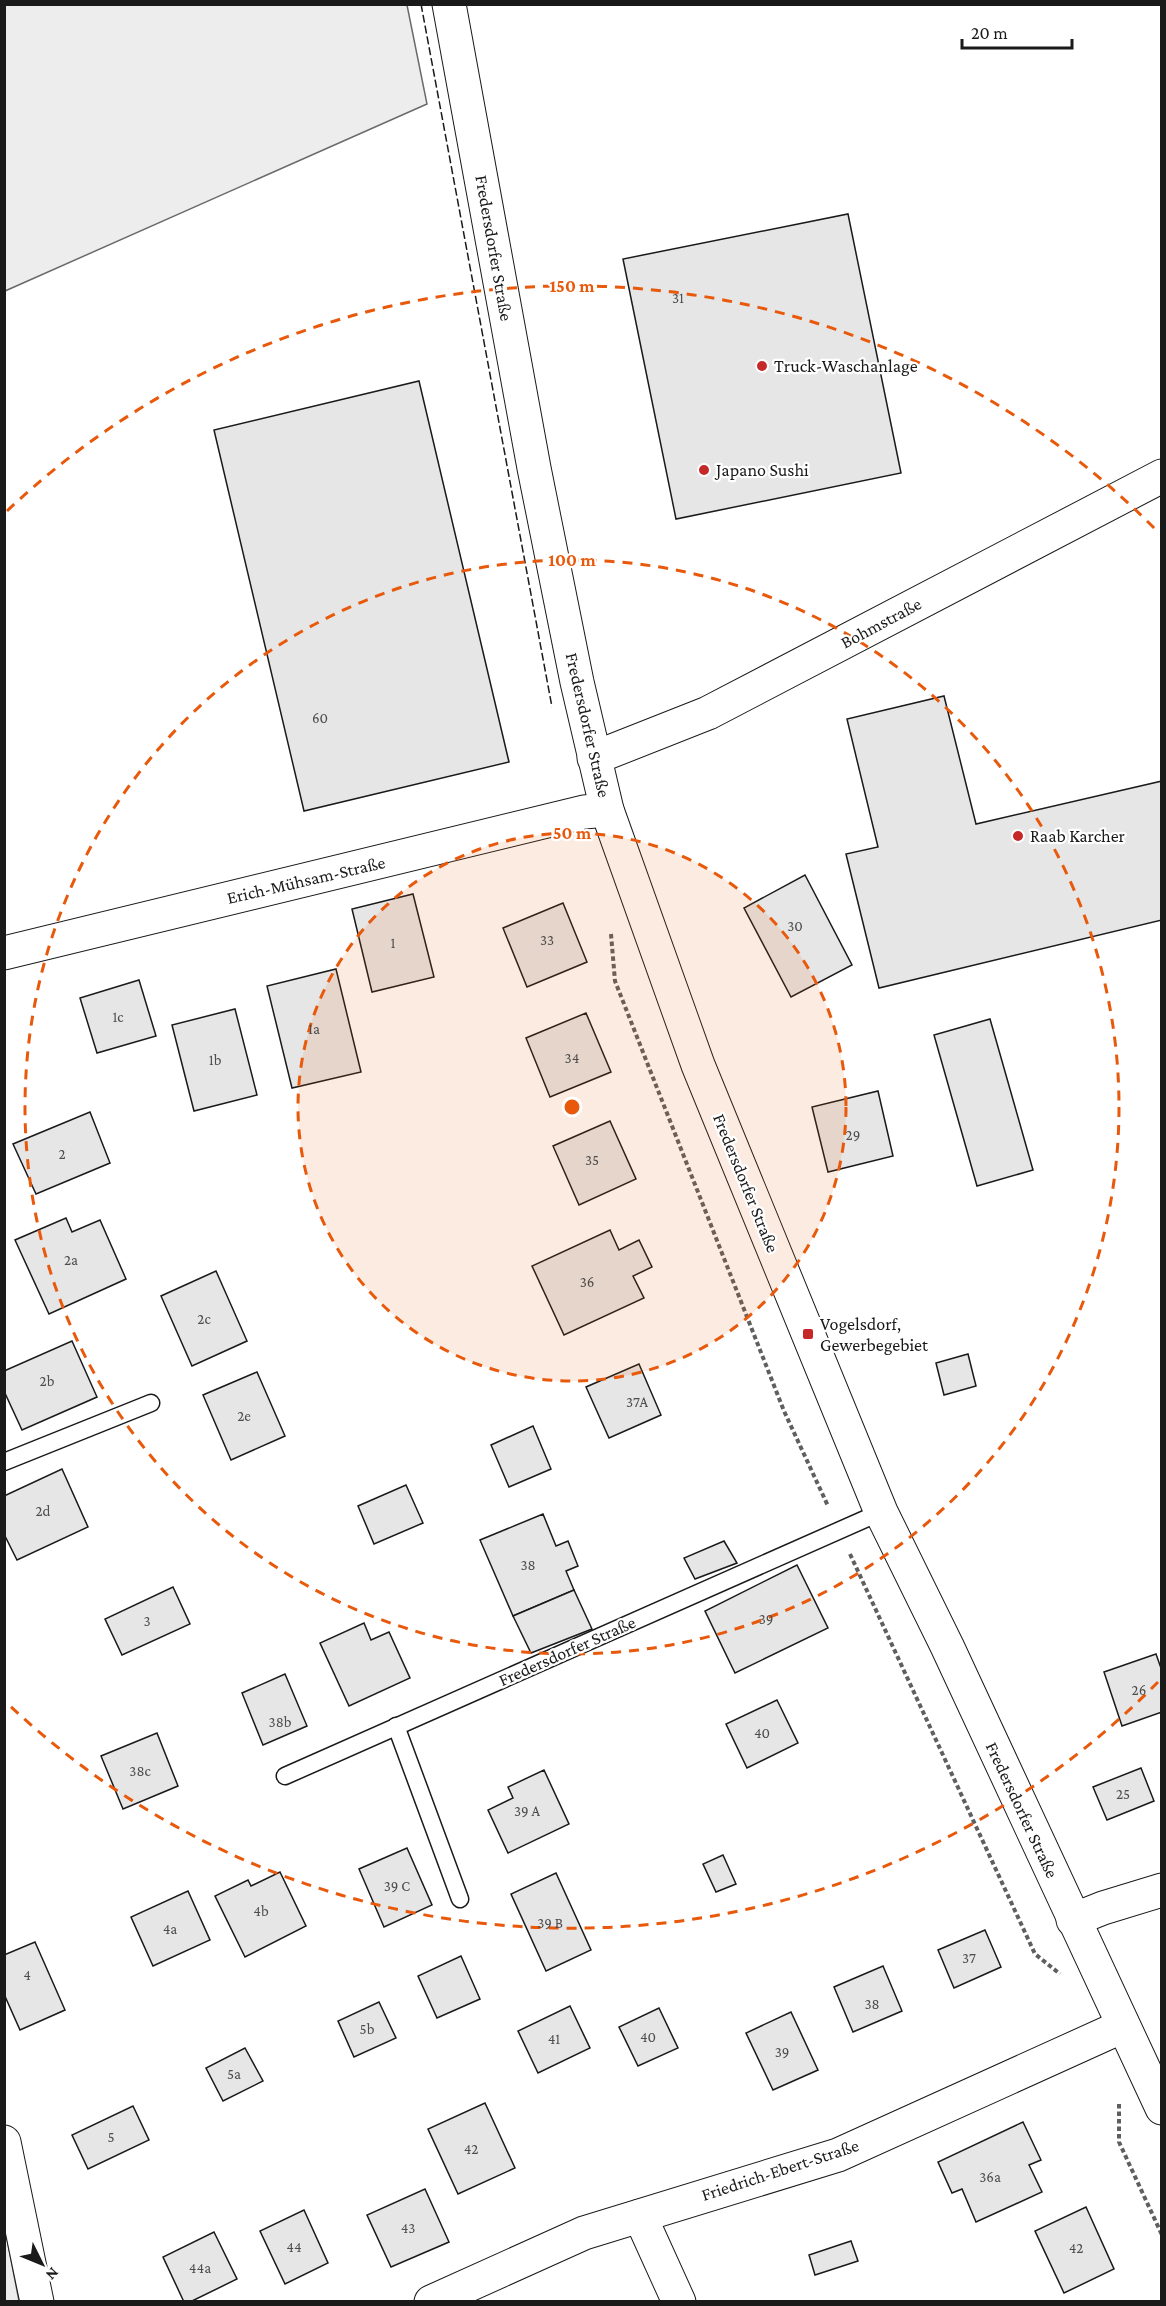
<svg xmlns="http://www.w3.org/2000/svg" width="1166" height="2306" font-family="'Crimson Pro',serif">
	<rect width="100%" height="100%" fill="#fff"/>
	<g fill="#ededed" stroke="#6a6a6a" stroke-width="1.5">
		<path d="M5,4L407,5L427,104L5,291Z"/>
		<path d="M5,2229L19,2301H5Z"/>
	</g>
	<g fill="#e6e6e6" stroke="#1a1a1a" stroke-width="1.5">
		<path d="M848,214L901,473L676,519L623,259Z"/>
		<path d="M419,381L509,762L304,811L214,430Z"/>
		<path d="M944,696L976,824L1162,781V920L879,988L846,854L878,847L847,719Z"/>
		<path d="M805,875L852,965L791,997L744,908Z"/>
		<path d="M413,894L434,977L372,992L352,909Z"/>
		<path d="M563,903L587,962L527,987L503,928Z"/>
		<path d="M336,969L361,1072L292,1088L267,986Z"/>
		<path d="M139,980L156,1036L97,1053L80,998Z"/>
		<path d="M235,1009L257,1095L194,1111L172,1025Z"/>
		<path d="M586,1013L611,1072L550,1097L526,1038Z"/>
		<path d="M990,1019L1033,1170L977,1186L934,1035Z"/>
		<path d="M878,1091L893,1156L828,1172L812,1107Z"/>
		<path d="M90,1112L110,1163L36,1194L13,1144Z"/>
		<path d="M610,1121L636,1179L579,1205L553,1146Z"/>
		<path d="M66,1218L72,1232L100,1220L126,1279L49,1314L15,1240Z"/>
		<path d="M610,1230L619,1250L639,1240L652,1267L633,1276L644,1298L564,1335L532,1266Z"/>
		<path d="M216,1271L247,1341L192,1366L161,1296Z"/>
		<path d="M72,1341L97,1397L22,1430L4,1391V1371Z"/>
		<path d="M968,1354L976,1386L944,1395L936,1363Z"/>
		<path d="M639,1364L661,1415L609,1438L586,1387Z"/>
		<path d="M257,1372L285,1436L231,1460L203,1395Z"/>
		<path d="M533,1426L551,1469L509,1487L491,1445Z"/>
		<path d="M62,1469L88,1527L17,1560L4,1534V1496Z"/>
		<path d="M406,1485L423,1523L374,1544L358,1506Z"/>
		<path d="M543,1514L556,1546L568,1541L578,1566L566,1571L574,1590L513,1616L480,1540Z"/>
		<path d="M724,1541L737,1563L695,1579L684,1558Z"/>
		<path d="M797,1565L828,1628L735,1673L705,1611Z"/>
		<path d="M173,1587L190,1624L122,1655L105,1619Z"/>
		<path d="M574,1590L592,1629L531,1653L513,1616Z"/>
		<path d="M364,1623L371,1640L389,1632L410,1678L349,1706L320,1643Z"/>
		<path d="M1156,1654L1162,1671V1712L1122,1726L1104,1672Z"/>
		<path d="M285,1674L307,1726L263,1745L242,1693Z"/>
		<path d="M777,1700L798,1743L747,1768L726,1724Z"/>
		<path d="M157,1733L178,1786L123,1809L101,1756Z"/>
		<path d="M1141,1768L1154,1801L1107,1820L1093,1787Z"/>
		<path d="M544,1770L569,1824L508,1853L488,1810L513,1798L508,1787Z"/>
		<path d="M407,1848L432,1905L384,1927L359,1869Z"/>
		<path d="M723,1855L736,1884L716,1892L703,1864Z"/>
		<path d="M280,1872L306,1926L245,1957L215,1896L248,1880L251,1886Z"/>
		<path d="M556,1873L591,1950L546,1971L511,1894Z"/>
		<path d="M188,1891L210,1940L153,1966L131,1917Z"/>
		<path d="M985,1930L1001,1967L954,1988L938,1950Z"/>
		<path d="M35,1942L65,2010L20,2030L4,1994V1955Z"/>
		<path d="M461,1956L480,1999L437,2018L418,1976Z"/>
		<path d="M883,1966L902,2011L853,2032L834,1987Z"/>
		<path d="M379,2002L396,2038L354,2057L338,2021Z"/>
		<path d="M570,2006L590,2048L538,2073L518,2031Z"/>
		<path d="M659,2008L678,2048L638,2066L619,2027Z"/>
		<path d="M791,2012L818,2070L773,2090L746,2033Z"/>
		<path d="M245,2048L263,2081L223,2101L206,2068Z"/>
		<path d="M485,2103L515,2168L458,2194L428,2129Z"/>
		<path d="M133,2106L149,2140L88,2169L72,2135Z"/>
		<path d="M1023,2122L1041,2160L1029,2165L1042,2192L976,2222L962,2189L952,2193L938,2162Z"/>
		<path d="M425,2189L449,2242L391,2267L367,2215Z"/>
		<path d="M1086,2207L1114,2269L1064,2293L1035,2231Z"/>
		<path d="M304,2210L328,2263L285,2284L260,2231Z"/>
		<path d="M214,2232L237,2279L190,2302H184L163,2257Z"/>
		<path d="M851,2241L858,2261L815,2275L809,2255Z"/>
	</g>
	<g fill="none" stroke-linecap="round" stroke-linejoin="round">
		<defs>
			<g id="service">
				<path d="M4,1462L151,1403"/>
				<path d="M396,1726L460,1899"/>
				<path d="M285,1776L881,1512"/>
			</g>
			<g id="minor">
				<path d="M594,758L708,713L1162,476"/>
				<path d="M4,953L584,812L607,810"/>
				<path d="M1073,1920L1103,1908L1162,1890"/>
				<path d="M4,2142L37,2302"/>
				<path d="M640,2216L679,2302"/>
				<path d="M431,2302L584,2233L838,2155L1123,2026"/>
			</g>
			<path id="tertiary" d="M449,4L534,468L577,682L607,810L698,1065L881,1512L947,1646L1162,2108"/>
		</defs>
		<use href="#service" stroke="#1a1a1a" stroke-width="19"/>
		<use href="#minor" stroke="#1a1a1a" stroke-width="35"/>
		<use href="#tertiary" stroke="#1a1a1a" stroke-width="35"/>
		<g stroke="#5f5f5f" stroke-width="4" stroke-dasharray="4.5 3" stroke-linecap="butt">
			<path d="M611,934L615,981L784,1411L828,1506"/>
			<path d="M850,1554L1035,1954L1060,1974"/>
			<path d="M1119,2104V2142L1162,2235"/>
		</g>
		<use href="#service" stroke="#fff" stroke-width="16"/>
		<use href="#minor" stroke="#fff" stroke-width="33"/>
		<use href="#tertiary" stroke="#fff" stroke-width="33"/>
		<path stroke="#1a1a1a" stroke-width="1.5" stroke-dasharray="8 3" stroke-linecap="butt" d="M421,4L552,707"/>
	</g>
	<circle cx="572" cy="1107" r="274" fill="#e8590c" fill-opacity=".12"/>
	<g fill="none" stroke="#e8590c" stroke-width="3" stroke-dasharray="10 8">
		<circle cx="572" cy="1107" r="274"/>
		<circle cx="572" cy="1107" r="547"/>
		<path d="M1158 1682A821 821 0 0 1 7 1703M7 511A821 821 0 0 1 1158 532"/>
	</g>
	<g fill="#c62828" stroke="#fff" stroke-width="2">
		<circle cx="762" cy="366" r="6"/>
		<circle cx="704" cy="470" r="6"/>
		<circle cx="1018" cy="836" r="6"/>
		<rect x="802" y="1328" width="12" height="12" rx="3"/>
	</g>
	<g text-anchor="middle" stroke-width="4.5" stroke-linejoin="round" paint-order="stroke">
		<g font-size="15" fill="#4d4d4d">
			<text x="678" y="303">31</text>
			<text x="320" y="723">60</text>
			<text x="795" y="931">30</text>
			<text x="547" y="945">33</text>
			<text x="393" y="948">1</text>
			<text x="118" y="1022">1c</text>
			<text x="314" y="1034">1a</text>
			<text x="572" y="1063">34</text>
			<text x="215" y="1065">1b</text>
			<text x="853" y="1140">29</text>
			<text x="62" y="1159">2</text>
			<text x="592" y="1165">35</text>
			<text x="71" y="1265">2a</text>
			<text x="587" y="1287">36</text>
			<text x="204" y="1324">2c</text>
			<text x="47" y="1386">2b</text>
			<text x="637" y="1407">37A</text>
			<text x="244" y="1421">2e</text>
			<text x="43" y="1516">2d</text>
			<text x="528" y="1570">38</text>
			<text x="766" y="1624">39</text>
			<text x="147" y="1626">3</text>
			<text x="1139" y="1695">26</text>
			<text x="280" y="1727">38b</text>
			<text x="762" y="1738">40</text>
			<text x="140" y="1776">38c</text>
			<text x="1123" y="1799">25</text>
			<text x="527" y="1816">39 A</text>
			<text x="397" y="1891">39 C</text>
			<text x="261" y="1916">4b</text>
			<text x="550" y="1928">39 B</text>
			<text x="170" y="1934">4a</text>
			<text x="969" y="1963">37</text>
			<text x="27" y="1980">4</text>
			<text x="872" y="2009">38</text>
			<text x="367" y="2034">5b</text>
			<text x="648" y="2042">40</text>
			<text x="554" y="2044">41</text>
			<text x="782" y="2057">39</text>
			<text x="234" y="2079">5a</text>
			<text x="111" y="2142">5</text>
			<text x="471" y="2154">42</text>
			<text x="990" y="2182">36a</text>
			<text x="408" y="2233">43</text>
			<text x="294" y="2252">44</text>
			<text x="1076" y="2253">42</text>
			<text x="200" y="2273">44a</text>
		</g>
		<g font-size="18" fill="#1a1a1a" stroke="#fff">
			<text transform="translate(494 248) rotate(80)" y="6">Fredersdorfer Straße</text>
			<text transform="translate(881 623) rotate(-28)" y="6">Bohmstraße</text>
			<text transform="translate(588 725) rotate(77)" y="6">Fredersdorfer Straße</text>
			<text transform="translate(306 880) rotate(-13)" y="6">Erich-Mühsam-Straße</text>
			<text transform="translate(746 1183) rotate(68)" y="6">Fredersdorfer Straße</text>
			<text transform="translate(567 1651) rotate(-24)" y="6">Fredersdorfer Straße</text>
			<text transform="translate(1022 1810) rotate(65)" y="6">Fredersdorfer Straße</text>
			<text transform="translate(780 2170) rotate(-18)" y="6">Friedrich-Ebert-Straße</text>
		</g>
		<g font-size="18" fill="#1a1a1a" stroke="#fff" text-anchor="start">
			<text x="774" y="372">Truck-Waschanlage</text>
			<text x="716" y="476">Japano Sushi</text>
			<text x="1030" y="842">Raab Karcher</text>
			<text x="820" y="1330">Vogelsdorf,<tspan x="820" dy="21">Gewerbegebiet</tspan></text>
		</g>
	</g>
	<circle cx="572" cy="1107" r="9" fill="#e8590c" stroke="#fff" stroke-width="3"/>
	<g font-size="18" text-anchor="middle" font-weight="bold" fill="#e8590c" stroke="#fff" stroke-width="4.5" stroke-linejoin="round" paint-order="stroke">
		<text x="572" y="292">150 m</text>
		<text x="572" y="566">100 m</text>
		<text x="572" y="839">50 m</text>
	</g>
	<rect width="1166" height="2306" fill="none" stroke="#1a1a1a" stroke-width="12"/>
	<g transform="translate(42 2264) rotate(133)" stroke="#ffffff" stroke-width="4.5" paint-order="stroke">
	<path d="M0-4.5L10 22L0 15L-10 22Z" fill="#1a1a1a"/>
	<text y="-9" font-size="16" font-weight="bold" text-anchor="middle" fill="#1a1a1a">N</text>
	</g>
	<path d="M962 39v9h110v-9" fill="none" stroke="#1a1a1a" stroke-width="3"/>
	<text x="971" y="39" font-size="18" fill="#1a1a1a" stroke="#ffffff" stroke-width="4.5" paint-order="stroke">20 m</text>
</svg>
